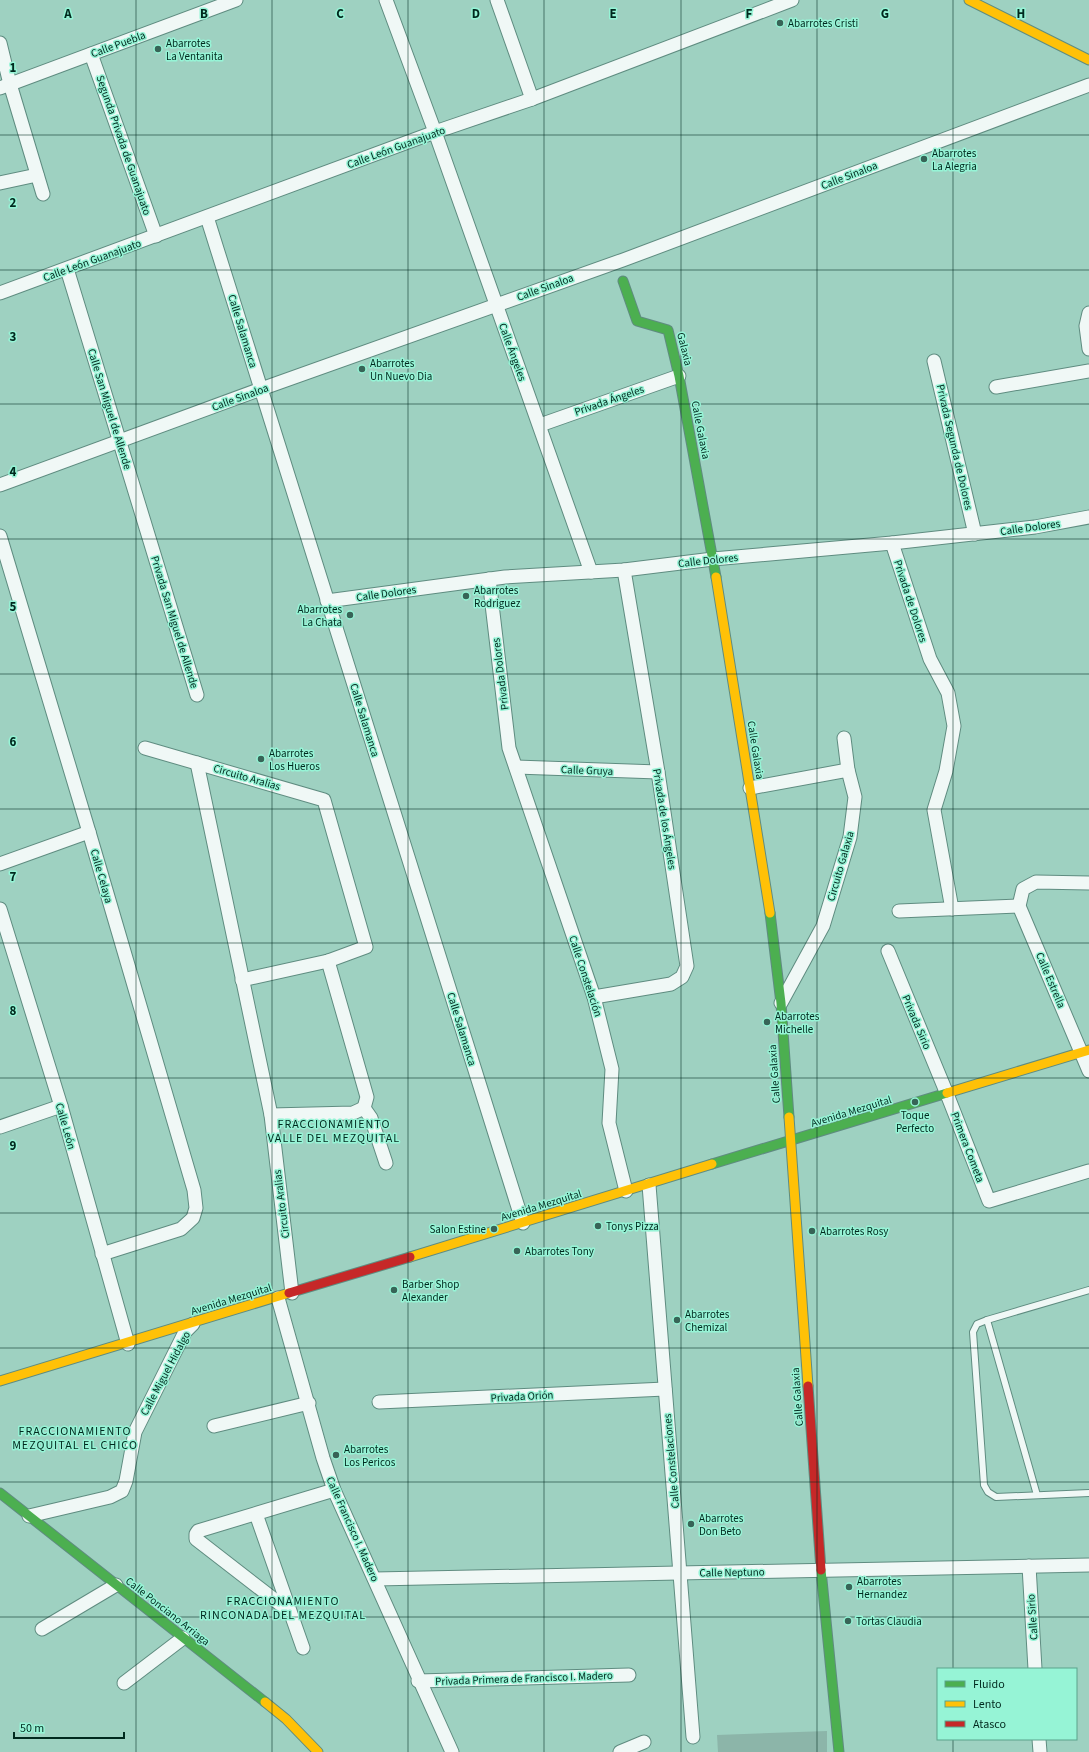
<svg xmlns="http://www.w3.org/2000/svg" width="1089" height="1752" font-family="'Source Sans 3',sans-serif">
	<rect width="100%" height="100%" fill="#9ed1c1"/>
	<path fill="#8cb5a9" d="M827,1731V1752H718L717,1735Z"/>
	<g fill="none" stroke-linecap="round" stroke-linejoin="round">
		<defs>
			<g id="lane">
				<path d="M1089,1290L987,1320L977,1324L973,1332L984,1485L988,1492L996,1497L1089,1493"/>
				<path d="M987,1320L1037,1495"/>
			</g>
			<g id="street">
				<path d="M386,0L435,132L591,572"/>
				<path d="M497,0L532,99"/>
				<path d="M0,43L10,84L43,194"/>
				<path d="M91,54L156,236"/>
				<path d="M0,88L236,0"/>
				<path d="M0,183L37,175"/>
				<path d="M207,217L523,1223"/>
				<path d="M67,269L197,695"/>
				<path d="M0,293L435,132L532,99L792,0"/>
				<path d="M1089,313L1086,326L1089,349"/>
				<path d="M934,361L975,534"/>
				<path d="M996,387L1089,371"/>
				<path d="M540,425L679,376"/>
				<path d="M0,485L261,389L623,260L1089,85"/>
				<path d="M0,536L89,832L194,1190L196,1208L193,1218L181,1229L102,1254"/>
				<path d="M892,543L930,659L948,693L954,726L946,771L934,810L952,909"/>
				<path d="M489,579L509,748L594,997L612,1069L609,1123L626,1191"/>
				<path d="M327,601L505,577L624,570L713,559L892,543L1035,527L1089,517"/>
				<path d="M145,748L324,800L366,947L328,961L242,980"/>
				<path d="M197,763L271,1115L292,1293"/>
				<path d="M516,767L658,772"/>
				<path d="M750,788L848,770"/>
				<path d="M0,864L89,832"/>
				<path d="M1089,883L1036,882L1023,889L1019,906L1089,1071"/>
				<path d="M0,909L61,1106L128,1344"/>
				<path d="M899,911L1019,906"/>
				<path d="M888,951L947,1094L989,1201L1089,1171"/>
				<path d="M328,961L367,1097L364,1108"/>
				<path d="M594,997L671,984L682,977L687,966L658,772L624,570"/>
				<path d="M781,1003L823,926L850,837L855,797L848,770L844,738"/>
				<path d="M364,1108L371,1118L386,1163"/>
				<path d="M271,1115L353,1113L364,1108"/>
				<path d="M0,1127L61,1106"/>
				<path d="M649,1185L693,1737"/>
				<path d="M278,1298L323,1458L334,1490L452,1752"/>
				<path d="M379,1402L665,1389"/>
				<path d="M214,1426L309,1403"/>
				<path d="M256,1514L303,1648"/>
				<path d="M29,1516L110,1497L122,1491L126,1481L135,1432L185,1332L193,1324"/>
				<path d="M1029,1566L1035,1669"/>
				<path d="M375,1579L1089,1565"/>
				<path d="M289,1611L196,1539V1534L198,1531L334,1490"/>
				<path d="M42,1629L116,1585"/>
				<path d="M418,1681L629,1675"/>
				<path d="M124,1683L183,1638"/>
				<path d="M1039,1739L1040,1752"/>
				<path d="M620,1752L644,1742"/>
			</g>
			<g id="fast">
				<path d="M623,281L637,321L668,330L679,376L716,577"/>
				<path d="M770,913L781,1003L789,1117"/>
				<path d="M712,1164L947,1093"/>
				<path d="M0,1493L265,1702"/>
				<path d="M821,1570L839,1752"/>
			</g>
			<g id="slow">
				<path d="M969,0L1089,60"/>
				<path d="M716,577L770,913"/>
				<path d="M947,1093L1089,1050"/>
				<path d="M789,1117L808,1386"/>
				<path d="M410,1257L712,1164"/>
				<path d="M0,1381L289,1293"/>
				<path d="M265,1702L286,1719L318,1752"/>
			</g>
			<g id="jam">
				<path d="M289,1293L410,1257"/>
				<path d="M808,1386L821,1570"/>
			</g>
		</defs>
		<use href="#lane" stroke="#5f8c80" stroke-width="8"/>
		<use href="#street" stroke="#5f8c80" stroke-width="15"/>
		<use href="#fast" stroke="#5f8c80" stroke-width="11"/>
		<use href="#slow" stroke="#5f8c80" stroke-width="11"/>
		<use href="#jam" stroke="#5f8c80" stroke-width="11"/>
		<use href="#lane" stroke="#f0f8f6" stroke-width="6"/>
		<use href="#street" stroke="#f0f8f6" stroke-width="13"/>
		<use href="#fast" stroke="#4caf50" stroke-width="9"/>
		<use href="#slow" stroke="#ffc107" stroke-width="9"/>
		<use href="#jam" stroke="#c62828" stroke-width="9"/>
	</g>
	<path fill="none" stroke="#00291e" stroke-width="1" stroke-opacity="0.55" d="M136,0V1752M272,0V1752M408,0V1752M544,0V1752M681,0V1752M817,0V1752M953,0V1669M0,135H1089M0,270H1089M0,404H1089M0,539H1089M0,674H1089M0,809H1089M0,943H1089M0,1078H1089M0,1213H1089M0,1348H1089M0,1482H1089M0,1617H1089M953,1739V1752"/>
	<g fill="#376457" stroke="#96f4d6" stroke-width="1.5">
		<circle cx="780" cy="23" r="4"/>
		<circle cx="158" cy="49" r="4"/>
		<circle cx="924" cy="159" r="4"/>
		<circle cx="362" cy="369" r="4"/>
		<circle cx="466" cy="596" r="4"/>
		<circle cx="350" cy="615" r="4"/>
		<circle cx="261" cy="759" r="4"/>
		<circle cx="767" cy="1022" r="4"/>
		<circle cx="915" cy="1102" r="4"/>
		<circle cx="598" cy="1226" r="4"/>
		<circle cx="494" cy="1229" r="4"/>
		<circle cx="812" cy="1231" r="4"/>
		<circle cx="517" cy="1251" r="4"/>
		<circle cx="394" cy="1290" r="4"/>
		<circle cx="677" cy="1320" r="4"/>
		<circle cx="336" cy="1455" r="4"/>
		<circle cx="691" cy="1524" r="4"/>
		<circle cx="849" cy="1587" r="4"/>
		<circle cx="848" cy="1621" r="4"/>
	</g>
	<g text-anchor="middle" stroke-width="3" stroke-linejoin="round" paint-order="stroke">
		<g font-size="11" fill="#00291e" stroke="#96f4d6" text-anchor="start">
			<text x="788" y="27">Abarrotes Cristi</text>
			<text x="166" y="47">Abarrotes<tspan x="166" dy="13">La Ventanita</tspan></text>
			<text x="932" y="157">Abarrotes<tspan x="932" dy="13">La Alegria</tspan></text>
			<text x="370" y="367">Abarrotes<tspan x="370" dy="13">Un Nuevo Dia</tspan></text>
			<text x="474" y="594">Abarrotes<tspan x="474" dy="13">Rodriguez</tspan></text>
			<text x="342" y="613" text-anchor="end">Abarrotes<tspan x="342" dy="13">La Chata</tspan></text>
			<text x="269" y="757">Abarrotes<tspan x="269" dy="13">Los Hueros</tspan></text>
			<text x="775" y="1020">Abarrotes<tspan x="775" dy="13">Michelle</tspan></text>
			<text x="915" y="1119" text-anchor="middle">Toque<tspan x="915" dy="13">Perfecto</tspan></text>
			<text x="606" y="1230">Tonys Pizza</text>
			<text x="486" y="1233" text-anchor="end">Salon Estine</text>
			<text x="820" y="1235">Abarrotes Rosy</text>
			<text x="525" y="1255">Abarrotes Tony</text>
			<text x="402" y="1288">Barber Shop<tspan x="402" dy="13">Alexander</tspan></text>
			<text x="685" y="1318">Abarrotes<tspan x="685" dy="13">Chemizal</tspan></text>
			<text x="344" y="1453">Abarrotes<tspan x="344" dy="13">Los Pericos</tspan></text>
			<text x="699" y="1522">Abarrotes<tspan x="699" dy="13">Don Beto</tspan></text>
			<text x="857" y="1585">Abarrotes<tspan x="857" dy="13">Hernandez</tspan></text>
			<text x="856" y="1625">Tortas Claudia</text>
		</g>
		<g font-size="11" fill="#00291e" stroke="#96f4d6">
			<text transform="translate(118 44) rotate(-20)" y="4">Calle Puebla</text>
			<text transform="translate(124 145) rotate(71)" y="4">Segunda Privada de Guanajuato</text>
			<text transform="translate(396 147) rotate(-20)" y="4">Calle León Guanajuato</text>
			<text transform="translate(849 175) rotate(-21)" y="4">Calle Sinaloa</text>
			<text transform="translate(92 260) rotate(-20)" y="4">Calle León Guanajuato</text>
			<text transform="translate(545 287) rotate(-20)" y="4">Calle Sinaloa</text>
			<text transform="translate(243 331) rotate(73)" y="4">Calle Salamanca</text>
			<text transform="translate(685 349) rotate(76)" y="4">Galaxia</text>
			<text transform="translate(513 352) rotate(70)" y="4">Calle Ángeles</text>
			<text transform="translate(240 397) rotate(-20)" y="4">Calle Sinaloa</text>
			<text transform="translate(609 400) rotate(-19)" y="4">Privada Ángeles</text>
			<text transform="translate(110 409) rotate(73)" y="4">Calle San Miguel de Allende</text>
			<text transform="translate(701 430) rotate(79)" y="4">Calle Galaxia</text>
			<text transform="translate(955 447) rotate(77)" y="4">Privada Segunda de Dolores</text>
			<text transform="translate(1030 527) rotate(-8)" y="4">Calle Dolores</text>
			<text transform="translate(708 560) rotate(-6)" y="4">Calle Dolores</text>
			<text transform="translate(386 593) rotate(-8)" y="4">Calle Dolores</text>
			<text transform="translate(911 601) rotate(72)" y="4">Privada de Dolores</text>
			<text transform="translate(175 622) rotate(73)" y="4">Privada San Miguel de Allende</text>
			<text transform="translate(500 674) rotate(-97)" y="4">Privada Dolores</text>
			<text transform="translate(365 720) rotate(73)" y="4">Calle Salamanca</text>
			<text transform="translate(756 750) rotate(81)" y="4">Calle Galaxia</text>
			<text transform="translate(587 770) rotate(2)" y="4">Calle Gruya</text>
			<text transform="translate(247 777) rotate(16)" y="4">Circuito Aralias</text>
			<text transform="translate(665 819) rotate(81)" y="4">Privada de los Ángeles</text>
			<text transform="translate(840 866) rotate(-74)" y="4">Circuito Galaxia</text>
			<text transform="translate(102 876) rotate(74)" y="4">Calle Celaya</text>
			<text transform="translate(586 976) rotate(72)" y="4">Calle Constelación</text>
			<text transform="translate(1051 980) rotate(67)" y="4">Calle Estrella</text>
			<text transform="translate(917 1022) rotate(67)" y="4">Privada Sirio</text>
			<text transform="translate(462 1029) rotate(73)" y="4">Calle Salamanca</text>
			<text transform="translate(774 1074) rotate(-94)" y="4">Calle Galaxia</text>
			<text transform="translate(851 1111) rotate(-17)" y="4">Avenida Mezquital</text>
			<text transform="translate(66 1126) rotate(74)" y="4">Calle León</text>
			<text transform="translate(968 1147) rotate(69)" y="4">Primera Cometa</text>
			<text transform="translate(281 1204) rotate(-97)" y="4">Circuito Aralias</text>
			<text transform="translate(541 1205) rotate(-17)" y="4">Avenida Mezquital</text>
			<text transform="translate(231 1299) rotate(-17)" y="4">Avenida Mezquital</text>
			<text transform="translate(165 1373) rotate(-62)" y="4">Calle Miguel Hidalgo</text>
			<text transform="translate(522 1396) rotate(-3)" y="4">Privada Orión</text>
			<text transform="translate(797 1397) rotate(-94)" y="4">Calle Galaxia</text>
			<text transform="translate(671 1461) rotate(-95)" y="4">Calle Constelaciones</text>
			<text transform="translate(353 1529) rotate(66)" y="4">Calle Francisco I. Madero</text>
			<text transform="translate(732 1572) rotate(-1)" y="4">Calle Neptuno</text>
			<text transform="translate(168 1611) rotate(38)" y="4">Calle Ponciano Arriaga</text>
			<text transform="translate(1032 1617) rotate(-94)" y="4">Calle Sirio</text>
			<text transform="translate(524 1678) rotate(-2)" y="4">Privada Primera de Francisco I. Madero</text>
		</g>
		<g font-size="12" letter-spacing="1" fill="#00291e" stroke="#96f4d6">
			<text x="334" y="1128">FRACCIONAMIENTO<tspan x="334" dy="14">VALLE DEL MEZQUITAL</tspan></text>
			<text x="75" y="1435">FRACCIONAMIENTO<tspan x="75" dy="14">MEZQUITAL EL CHICO</tspan></text>
			<text x="283" y="1605">FRACCIONAMIENTO<tspan x="283" dy="14">RINCONADA DEL MEZQUITAL</tspan></text>
		</g>
	</g>
	<g font-size="13" text-anchor="middle" font-weight="bold" fill="#00291e" stroke="#96f4d6" stroke-width="3" stroke-linejoin="round" paint-order="stroke">
		<text x="68" y="18">A</text>
		<text x="204" y="18">B</text>
		<text x="340" y="18">C</text>
		<text x="476" y="18">D</text>
		<text x="613" y="18">E</text>
		<text x="749" y="18">F</text>
		<text x="885" y="18">G</text>
		<text x="1021" y="18">H</text>
		<text x="13" y="72">1</text>
		<text x="13" y="207">2</text>
		<text x="13" y="341">3</text>
		<text x="13" y="476">4</text>
		<text x="13" y="611">5</text>
		<text x="13" y="746">6</text>
		<text x="13" y="881">7</text>
		<text x="13" y="1015">8</text>
		<text x="13" y="1150">9</text>
	</g>
	<rect x="937" y="1668" width="140" height="72" fill="#96f4d6" stroke="#5aa38c"/>
	<rect x="945" y="1681" width="20" height="6" fill="#4caf50" stroke="#5aa38c"/>
	<text x="973" y="1688" font-size="12" fill="#00291e">Fluido</text>
	<rect x="945" y="1701" width="20" height="6" fill="#ffc107" stroke="#5aa38c"/>
	<text x="973" y="1708" font-size="12" fill="#00291e">Lento</text>
	<rect x="945" y="1721" width="20" height="6" fill="#c62828" stroke="#5aa38c"/>
	<text x="973" y="1728" font-size="12" fill="#00291e">Atasco</text>
	<path d="M14 1732v6h110v-6" fill="none" stroke="#00291e" stroke-width="2"/>
	<text x="20" y="1732" font-size="12" fill="#00291e" stroke="#96f4d6" stroke-width="3" paint-order="stroke">50 m</text>
</svg>
